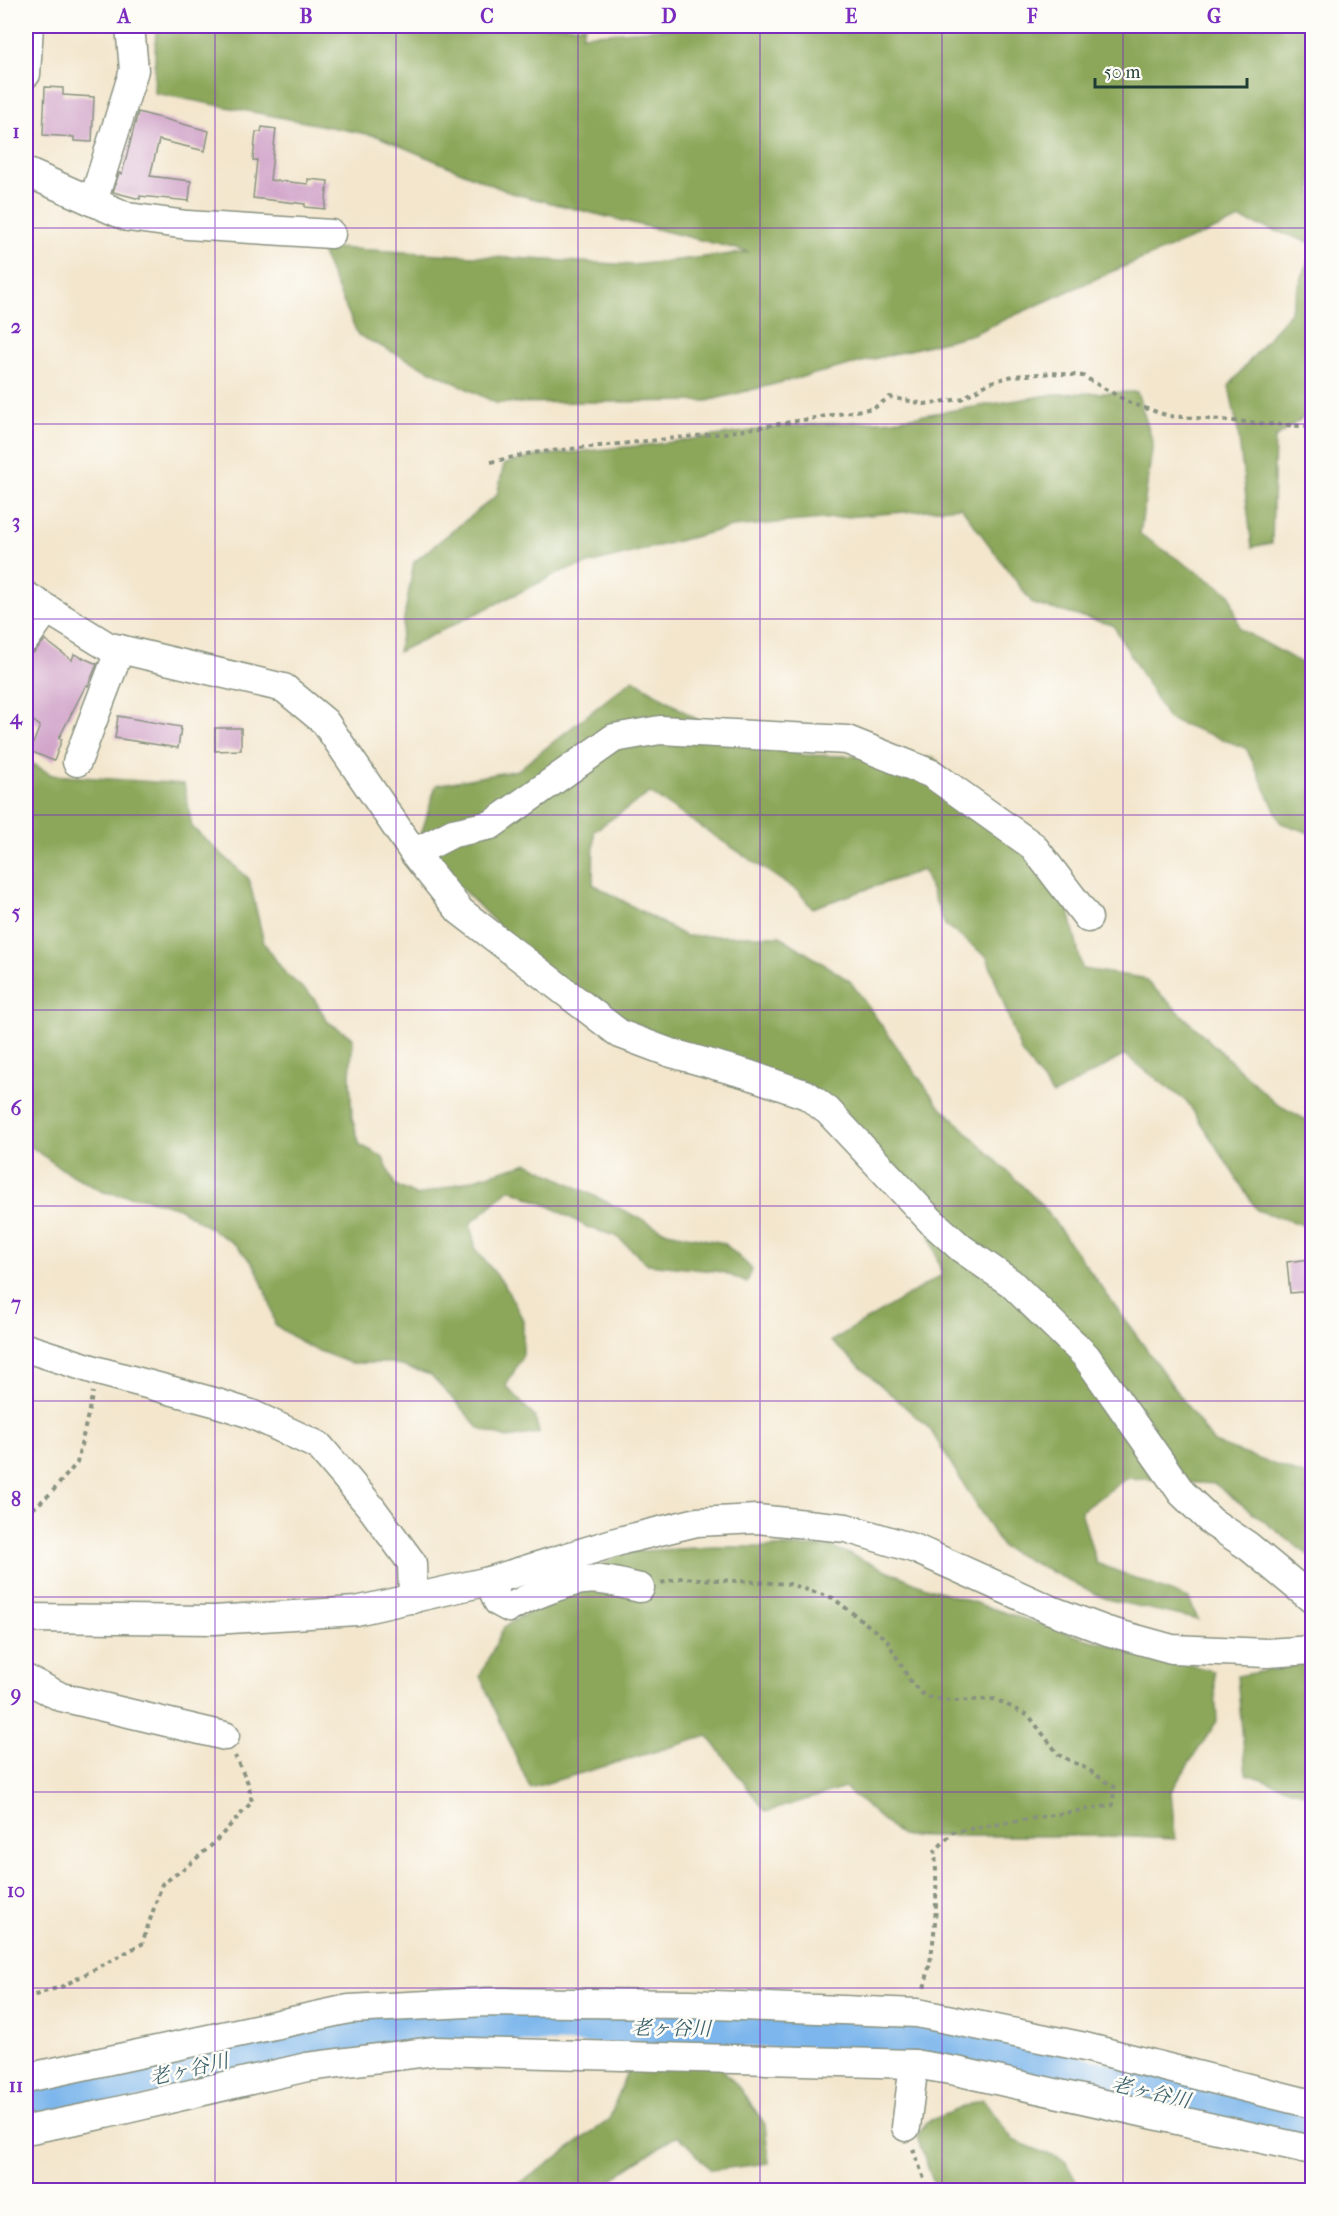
<svg xmlns="http://www.w3.org/2000/svg" width="1338" height="2216" font-family="'IM FELL French Canon','Noto Serif JP',serif">
	<rect width="100%" height="100%" fill="#fdfcf7"/>
	<filter id="ink" filterUnits="userSpaceOnUse"><feTurbulence type="fractalNoise" baseFrequency=".0167" numOctaves="2"/><feDisplacementMap in="SourceGraphic" scale="12" xChannelSelector="R" yChannelSelector="G"/><feConvolveMatrix kernelMatrix="1 2 1 2 8 2 1 2 1" color-interpolation-filters="sRGB"/></filter>
	<filter id="wash" filterUnits="userSpaceOnUse"><feTurbulence type="fractalNoise" baseFrequency=".008" numOctaves="4" result="noise"/><feDisplacementMap in="SourceGraphic" scale="24" xChannelSelector="R" yChannelSelector="G"/><feGaussianBlur stdDeviation="1.35" result="paint"/><feColorMatrix in="noise" values="0 0 0 0 0 0 0 0 0 0 0 0 0 0 0 0 0 1.4 0 .05"/><feComposite in="paint" operator="in"/></filter>
	<g filter="url(#wash)">
		<rect width="100%" height="100%" fill="#f3e6cd"/>
		<g fill="#8ca75a" stroke="#567247" stroke-width="1.5">
			<path d="M156,26H585L582,35L699,26H1312V243L1240,219L1111,272L973,334L707,401L496,403L358,335L319,247L633,265L749,252L511,193L377,136L154,93Z"/>
			<path d="M1312,249V411L1275,438L1272,543L1252,547L1238,431L1229,386L1290,312Z"/>
			<path d="M1137,392L1153,443L1140,534L1230,594L1240,629L1312,669V834L1281,823L1246,748L1168,719L1113,625L1033,604L961,507L732,527L565,570L398,652L414,562L497,495L504,464L537,456L657,444L778,427L892,420L1055,394Z"/>
			<path d="M633,679L718,733L804,755L934,758L1066,896L1082,969L1143,978L1275,1103L1312,1123V1228L1257,1210L1188,1103L1125,1055L1053,1095L1021,1052L987,957L945,925L923,870L812,908L799,892L650,793L594,831L593,884L685,936H780L850,981L937,1103L1043,1206L1214,1443L1312,1478V1558L1215,1484L1127,1478L1081,1511L1096,1563L1189,1599L1198,1620L1106,1599L1002,1547L930,1429L831,1341L942,1275L925,1218L816,1091L623,1030L506,933L418,845L436,785L518,770Z"/>
			<path d="M26,760L52,775L184,784L192,827L249,879L264,943L285,973L313,997L328,1022L353,1038L350,1075L352,1118L360,1145L382,1156L395,1185L417,1196L528,1163L667,1232L724,1243L752,1269L747,1283L723,1272L648,1264L616,1236L589,1228L551,1207L510,1189L470,1224L476,1250L504,1284L523,1320V1355L506,1386L535,1417L539,1433L507,1438L480,1429L431,1375L392,1363H350L309,1347L275,1325L270,1303L255,1266L236,1245L179,1208L147,1199L103,1192L62,1169L26,1143Z"/>
			<path d="M714,1547H833L923,1586L1083,1638L1214,1671L1217,1721L1171,1791L1175,1839L1111,1836H901L845,1788L766,1812L708,1736L530,1788L480,1676L504,1627L622,1552Z"/>
			<path d="M1312,1662V1796L1246,1774L1237,1676Z"/>
			<path d="M630,2064L719,2065L740,2089L765,2124L769,2163L711,2170L678,2135L627,2168L601,2190H496L522,2182L609,2120Z"/>
			<path d="M983,2099L1013,2140L1065,2161L1081,2190H936L917,2137L926,2122Z"/>
		</g>
		<g fill="none" stroke-linecap="round" stroke-linejoin="round">
			<path stroke="#7bb6ec" stroke-width="36" d="M26,2100L108,2087L334,2036L483,2023L852,2032L935,2045L1082,2075L1312,2130"/>
		</g>
		<g id="blocks">
			<g fill="#d2a6cb">
				<path d="M45,87L63,88V95L94,97L92,142L74,141V137L43,135Z"/>
				<path d="M138,112L209,131L205,151L159,140L150,176L191,181L189,201L140,196V199L113,192L119,173L122,174Z"/>
				<path d="M262,127L276,129L270,180L308,184V179L328,181L325,209L305,207V204L253,198L257,160H253L256,132H261Z"/>
				<path d="M45,640L72,660L74,654L97,664L88,686L86,685L59,738L62,739L54,761L30,751L40,726L26,715V654L33,653Z"/>
				<path d="M118,716L181,727L178,748L115,738Z"/>
				<path d="M215,728H241V750L215,751Z"/>
				<path d="M1310,1259L1312,1291L1290,1293L1287,1262Z"/>
			</g>
		</g>
	</g>
	<g filter="url(#ink)">
		<use href="#blocks" fill-opacity="0" stroke="#899280" stroke-width="1.5"/>
		<g fill="none" stroke-linecap="round" stroke-linejoin="round">
			<defs>
				<g id="minor">
					<path d="M26,74L29,26"/>
					<path d="M26,172L128,217L187,225L331,234"/>
					<path d="M93,202L134,70L130,26"/>
					<path d="M26,596L107,646L284,688L325,722L414,853L460,911L620,1034L668,1052L747,1074L807,1095L828,1111L932,1222L961,1248L1011,1283L1086,1356L1182,1493L1212,1522L1248,1546L1312,1599"/>
					<path d="M26,638L46,610"/>
					<path d="M77,762L120,649"/>
					<path d="M414,853L453,833L491,825L614,738L660,730L847,740L932,774L1033,846L1088,918"/>
					<path d="M26,1348L98,1371L214,1402L251,1414L319,1446L370,1506L412,1563L413,1599"/>
					<path d="M489,1581L498,1602L509,1608C528,1597 562,1583 584,1580C602,1578 622,1584 640,1588"/>
					<path d="M26,1618L214,1620L356,1611L489,1581L623,1540L697,1522L757,1519L846,1528L916,1549L1051,1610L1107,1631L1172,1649L1267,1653L1312,1650"/>
					<path d="M26,1679L61,1697L225,1736"/>
					<path d="M26,2078L349,2009L487,2002L690,2004L917,2013L1085,2047L1312,2104"/>
					<path d="M906,2127L914,2064"/>
					<path d="M26,2130L105,2114L307,2067L435,2051L914,2064L956,2071L1312,2150"/>
				</g>
			</defs>
			<use href="#minor" stroke="#899280" stroke-width="31"/>
			<g stroke="#899280" stroke-width="4" stroke-dasharray="4.5 4.5" stroke-linecap="butt">
				<path d="M491,462L532,453L725,433L874,408L890,397L924,404L961,399L991,382L1013,376L1053,373L1083,376L1130,403L1169,416L1312,427"/>
				<path d="M26,1515L51,1493L77,1463L93,1392"/>
				<path d="M661,1583L681,1578L789,1584L833,1598L887,1640L912,1684L926,1697L952,1701L995,1699L1029,1716L1059,1755L1089,1770L1114,1787L1113,1805L953,1832L935,1851C938,1897 936,1947 923,1992"/>
				<path d="M26,1998L63,1986L142,1944L162,1884L185,1868L212,1845L252,1802L248,1783L235,1756"/>
				<path d="M913,2149L928,2190"/>
			</g>
			<use href="#minor" stroke="#fff" stroke-width="28"/>
		</g>
	</g>
	<path fill="none" stroke="#7b2cbf" stroke-width="1.5" stroke-opacity="0.55" d="M215,26V2190M396,26V2190M578,26V2190M760,26V2190M942,26V2190M1123,26V2190M26,228H1312M26,424H1312M26,619H1312M26,815H1312M26,1010H1312M26,1206H1312M26,1401H1312M26,1597H1312M26,1792H1312M26,1988H1312"/>
	<g text-anchor="middle" stroke-width="5" stroke-linejoin="round" paint-order="stroke">
		<g font-size="20" font-style="italic" fill="#3b616b" stroke="#fdfcf7">
			<text transform="translate(671 2028) rotate(1)" y="7">老ヶ谷川</text>
			<text transform="translate(189 2069) rotate(-13)" y="7">老ヶ谷川</text>
			<text transform="translate(1151 2092) rotate(13)" y="7">老ヶ谷川</text>
		</g>
	</g>
	<rect width="1338" height="2216" fill="none" stroke="#fdfcf7" stroke-width="66"/>
	<path d="M1095 78v9h152v-9" fill="none" stroke="#1f3d34" stroke-width="3"/>
	<text x="1104" y="78" font-size="18" fill="#1f3d34" stroke="#fdfcf7" stroke-width="4.5" paint-order="stroke">50 m</text>
	<rect x="33" y="33" width="1272" height="2150" fill="none" stroke="#7b2cbf" stroke-width="2"/>
	<g font-size="20" text-anchor="middle" font-weight="bold" fill="#7b2cbf">
		<text x="124" y="23">A</text>
		<text x="306" y="23">B</text>
		<text x="487" y="23">C</text>
		<text x="669" y="23">D</text>
		<text x="851" y="23">E</text>
		<text x="1032" y="23">F</text>
		<text x="1214" y="23">G</text>
		<text x="16" y="138">1</text>
		<text x="16" y="333">2</text>
		<text x="16" y="528">3</text>
		<text x="16" y="724">4</text>
		<text x="16" y="919">5</text>
		<text x="16" y="1115">6</text>
		<text x="16" y="1310">7</text>
		<text x="16" y="1506">8</text>
		<text x="16" y="1701">9</text>
		<text x="16" y="1897">10</text>
		<text x="16" y="2092">11</text>
	</g>
</svg>
